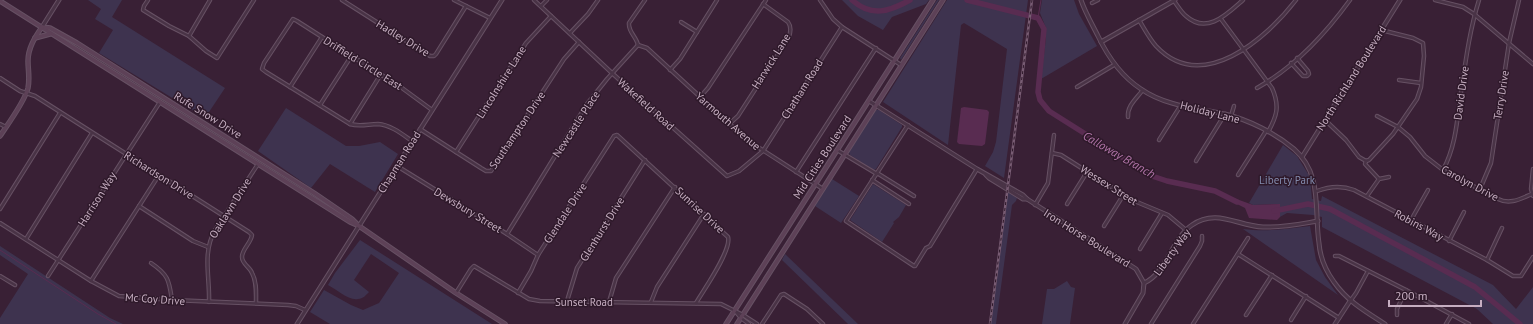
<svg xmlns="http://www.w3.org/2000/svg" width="1533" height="324" font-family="'PT Sans',sans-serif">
	<rect width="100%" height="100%" fill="#392035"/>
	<g fill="#3e334f">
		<path d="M88,0H122L112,17L225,88L205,118L99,53L113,30L95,19L101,9Z"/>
		<path d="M842,0H929L926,4L892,17L883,30L858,16Z"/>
		<path d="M937,0H939L901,60L900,58Z"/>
		<path d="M947,0H1028L1004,178L985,166L993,152L996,142L1007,49L964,23L961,25L948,145L883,102Z"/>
		<path d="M1042,0H1074L1079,14L1097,46L1041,79L1046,38V28L1040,13Z"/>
		<path d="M286,108L346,146H359L380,142L398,154L375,192L330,164L311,188L258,151Z"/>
		<path d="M876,110H879L902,125V127L876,169L874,170L850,155L849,152Z"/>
		<path d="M1283,145L1297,156L1310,177L1312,199L1321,201L1322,196L1493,285L1516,309L1533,287V324H1493L1477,309L1322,227V217L1313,215L1287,213L1278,218L1280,217L1279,204L1253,205L1249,203Z"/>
		<path d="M832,179L859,196L841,223L815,206Z"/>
		<path d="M873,184L906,205L899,217L893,222L894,223L882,242L850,220Z"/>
		<path d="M1008,192L1017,198L1016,201L1012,205L996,324H991Z"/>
		<path d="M1310,226L1316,260L1325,277L1338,295L1243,229C1266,232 1287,229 1310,226Z"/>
		<path d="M360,240L492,324H330L310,312L324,290L351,305L363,310L379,303L399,273L371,254L354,280L369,292C366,295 363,299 358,299C349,301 336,289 328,285L335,273Z"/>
		<path d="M0,246L110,318L123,324H0V318L28,274L0,255Z"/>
		<path d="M785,254L858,324H848L782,260Z"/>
		<path d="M1067,281L1071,287L1075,288L1070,324H1042L1047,289H1054Z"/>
	</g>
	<g fill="#592c51">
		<path d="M964,107L987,110L989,112L985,144L982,146L959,144L957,142L961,108Z"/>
		<path d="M1231,197L1253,205L1280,204V217L1277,220L1249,218L1245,208L1229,200Z"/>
	</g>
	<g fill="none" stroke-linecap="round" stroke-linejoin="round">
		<g stroke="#592c51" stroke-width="1">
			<path d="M1038,18L1041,0"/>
			<path d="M0,250L98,314L116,324"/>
		</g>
		<g stroke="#592c51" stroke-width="5.5">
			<path d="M852,0C872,18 890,11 910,0"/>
			<path d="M967,0L1038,18L1044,29L1038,92L1040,100L1049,111L1152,176L1167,181L1215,191L1237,202"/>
			<path d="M1274,211L1308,204L1330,209L1475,287L1520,324"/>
		</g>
		<defs>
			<g id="minor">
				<path d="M148,0L144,6L143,10L169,26L189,36L206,51L217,58L254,0"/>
				<path d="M342,0L430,56H434L436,54L466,6"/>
				<path d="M454,0L490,18"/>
				<path d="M534,0L613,74L727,176L739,171L763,151L842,27"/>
				<path d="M820,0L833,19L842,27L901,65"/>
				<path d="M1435,0L1463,7L1474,14L1533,64"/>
				<path d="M1174,1C1178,6 1181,12 1186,16C1207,35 1227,14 1243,0"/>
				<path d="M1092,3L1098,0"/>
				<path d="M541,6L547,0"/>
				<path d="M1221,19L1272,88C1280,106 1277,116 1268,132"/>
				<path d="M1139,20C1144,28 1149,38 1156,46C1202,95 1266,39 1296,0"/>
				<path d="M681,22L697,32"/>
				<path d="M570,33L588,14L598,0"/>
				<path d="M189,36L210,0"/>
				<path d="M638,45L647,48L747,140L823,189"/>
				<path d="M638,45C636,36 628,32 629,23L645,0"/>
				<path d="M1291,63L1303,76H1307L1309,74L1308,71L1297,58"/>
				<path d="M670,70L680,59L717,0"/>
				<path d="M0,78L20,91L35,96L249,232L252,235C251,243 242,249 242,257C242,264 250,267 252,273C257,282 256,293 256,303"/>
				<path d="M1399,80L1421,83"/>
				<path d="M290,87L322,37"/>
				<path d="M1077,87L1114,65"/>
				<path d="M1257,88C1293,68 1326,33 1350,0"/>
				<path d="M700,97L708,88L766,0"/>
				<path d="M320,105L352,55"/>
				<path d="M1231,116L1234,106"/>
				<path d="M1377,116L1398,127L1410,137L1425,156L1443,170L1498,199C1510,205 1520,199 1532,194"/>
				<path d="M1128,117C1127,106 1136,99 1142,91"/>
				<path d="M1325,120L1346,140L1359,157L1366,161"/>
				<path d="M0,124L6,127"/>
				<path d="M350,124L381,74"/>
				<path d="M729,124L738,116L789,37C791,31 791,26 788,22L763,4"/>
				<path d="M908,125L846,221L914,266H915L926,248L930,246L977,169"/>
				<path d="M420,129L481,168L486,171H491L564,59L579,42"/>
				<path d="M1159,140L1181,105"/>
				<path d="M412,141C402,134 391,125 378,124C368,124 360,127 350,124L266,72L262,69L264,63L293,19L297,21L402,88L432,110"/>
				<path d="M837,150L877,174"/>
				<path d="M456,152L526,43L551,16"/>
				<path d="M1052,153L1061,155L1132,200L1168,215L1186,230"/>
				<path d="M1196,161L1225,114"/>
				<path d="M1366,161L1369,160L1393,134L1417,99L1421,87L1424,56L1423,43L1413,38L1381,30"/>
				<path d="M1366,161L1365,164L1379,179"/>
				<path d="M397,166L507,234L538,255"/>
				<path d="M1533,169L1531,189L1533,196"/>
				<path d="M1443,170C1455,148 1457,123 1460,99C1465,66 1469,32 1479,0"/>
				<path d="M796,172L876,48"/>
				<path d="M877,173L914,196"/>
				<path d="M1238,175L1266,131"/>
				<path d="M872,180L909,204"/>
				<path d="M1480,189L1491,163L1509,43L1519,0"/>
				<path d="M1317,191C1330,186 1341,185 1354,190L1487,260L1513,276H1521L1533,257"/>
				<path d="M1367,196L1379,179L1389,177"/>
				<path d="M1067,204L1087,172"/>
				<path d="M1035,205L1048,183L1054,135"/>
				<path d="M139,206L193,241L208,247"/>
				<path d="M0,209L60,113"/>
				<path d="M1411,220L1428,190"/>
				<path d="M0,223L91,281L119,296L172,300L288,305L296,306L305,310"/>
				<path d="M1104,226L1124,194"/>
				<path d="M507,234L587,104L607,79L638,45"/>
				<path d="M26,239L92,133"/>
				<path d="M1449,241L1464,212"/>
				<path d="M1140,249L1162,213"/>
				<path d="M1238,254L1339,318"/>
				<path d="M1335,256H1339L1406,290L1469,324"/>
				<path d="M1487,260L1502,228"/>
				<path d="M151,263C169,275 169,281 172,300"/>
				<path d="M0,276L15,285"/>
				<path d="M48,276L160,102"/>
				<path d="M91,281L159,175"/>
				<path d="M456,293L471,269L474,266L529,299L540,301L721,304L743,315L757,324"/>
				<path d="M518,293L531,271L538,255L614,136L617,135L728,237C732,250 703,291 696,303"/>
				<path d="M1351,300L1356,293L1368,271"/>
				<path d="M567,301L577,268L645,160"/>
				<path d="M209,302C210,277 202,253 215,230L258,164"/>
				<path d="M609,302L616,278L675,187"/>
				<path d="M651,302L657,287L704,214"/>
				<path d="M735,311L741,318L749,324"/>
				<path d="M1246,315L1272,275"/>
				<path d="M1397,315V309L1406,290"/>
				<path d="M1291,320L1306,296"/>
				<path d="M762,324L781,295L784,294L807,309L823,324"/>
				<path d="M1151,324L1200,246L1202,241V236"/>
				<path d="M1193,324L1248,238"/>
				<path d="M1446,324L1452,314"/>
			</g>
			<g id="tertiary">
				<path d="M1081,0C1085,12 1092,24 1098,36C1108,57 1121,76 1141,89C1165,106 1197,108 1225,114C1249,120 1275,133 1294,149C1323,174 1314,210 1319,243C1320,257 1326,271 1334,282C1347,301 1366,312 1385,324"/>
				<path d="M42,27L59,0"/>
				<path d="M1101,42L1175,0"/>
				<path d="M869,101L977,169L1023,195L1027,199L1136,269L1144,283L1143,293L1125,324"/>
				<path d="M1302,157L1400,0"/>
				<path d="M986,175L989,178L1023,199H1027"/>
				<path d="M1144,283C1166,274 1172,238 1192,225C1216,208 1238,226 1263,227C1281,228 1300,224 1318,221"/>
				<path d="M297,324L502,0"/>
				<path d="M1335,324L1350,301"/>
			</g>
			<g id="secondary">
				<path d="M0,1L350,222L359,226L456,293L505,324"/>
				<path d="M42,27L50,28L77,43L314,193L352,219L358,225"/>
				<path d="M35,38L50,34"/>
				<path d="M0,136C8,124 25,101 28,88C30,78 28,70 28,61C28,48 35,37 42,27"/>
				<path d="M726,324L933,0"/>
				<path d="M737,324L943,0"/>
			</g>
		</defs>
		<use href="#minor" stroke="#675164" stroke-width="4.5"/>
		<use href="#tertiary" stroke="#675164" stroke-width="5"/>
		<use href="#secondary" stroke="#675164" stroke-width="5.5"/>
		<use href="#minor" stroke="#493346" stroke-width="2.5"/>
		<use href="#tertiary" stroke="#493346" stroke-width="3"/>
		<use href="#secondary" stroke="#5d4157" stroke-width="3.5"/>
		<defs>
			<path id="rail" d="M990,324L1032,0"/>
		</defs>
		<use href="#rail" stroke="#785c73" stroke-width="2.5"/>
		<use href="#rail" stroke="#2e192a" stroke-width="1" stroke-dasharray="3" stroke-linecap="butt"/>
	</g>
	<g text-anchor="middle" stroke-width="3" stroke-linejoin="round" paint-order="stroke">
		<g font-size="11" fill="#c6aec1" stroke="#2e192a">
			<text transform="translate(403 38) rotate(31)" y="4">Hadley Drive</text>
			<text transform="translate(771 61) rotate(-58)" y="4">Harwick Lane</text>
			<text transform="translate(363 63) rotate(32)" y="4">Driffield Circle East</text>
			<text transform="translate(1351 78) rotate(-58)" y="4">North Richland Boulevard</text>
			<text transform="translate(501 82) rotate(-58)" y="4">Lincolnshire Lane</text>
			<text transform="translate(802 89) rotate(-58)" y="4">Chatham Road</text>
			<text transform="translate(1461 93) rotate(-82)" y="4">David Drive</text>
			<text transform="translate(1501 95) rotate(-81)" y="4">Terry Drive</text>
			<text transform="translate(646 104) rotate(42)" y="4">Wakefield Road</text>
			<text transform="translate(1210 112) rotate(14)" y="4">Holiday Lane</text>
			<text transform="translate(208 115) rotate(32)" y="4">Rufe Snow Drive</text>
			<text transform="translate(728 121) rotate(41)" y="4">Yarmouth Avenue</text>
			<text transform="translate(576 124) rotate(-57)" y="4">Newcastle Place</text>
			<text transform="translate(517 130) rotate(-56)" y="4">Southampton Drive</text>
			<text transform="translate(822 157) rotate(-57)" y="4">Mid Cities Boulevard</text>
			<text transform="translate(399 162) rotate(-58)" y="4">Chapman Road</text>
			<text transform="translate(159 175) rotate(32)" y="4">Richardson Drive</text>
			<text transform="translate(1470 183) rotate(28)" y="4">Carolyn Drive</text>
			<text transform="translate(1109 185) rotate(32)" y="4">Wessex Street</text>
			<text transform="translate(97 199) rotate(-58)" y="4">Harrison Way</text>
			<text transform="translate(230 208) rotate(-58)" y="4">Oaklawn Drive</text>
			<text transform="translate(468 210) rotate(31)" y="4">Dewsbury Street</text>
			<text transform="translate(700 210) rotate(43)" y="4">Sunrise Drive</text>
			<text transform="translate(565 213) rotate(-57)" y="4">Glendale Drive</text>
			<text transform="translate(1419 225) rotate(28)" y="4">Robins Way</text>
			<text transform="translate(602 229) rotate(-58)" y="4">Glenhurst Drive</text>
			<text transform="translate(1087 238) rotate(32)" y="4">Iron Horse Boulevard</text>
			<text transform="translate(1172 252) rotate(-54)" y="4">Liberty Way</text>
			<text transform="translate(155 299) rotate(4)" y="4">Mc Coy Drive</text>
			<text x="584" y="306">Sunset Road</text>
		</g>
		<g font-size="11" fill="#838bad" stroke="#2e192a">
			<text x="1287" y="184">Liberty Park</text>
		</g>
		<g font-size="12" font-style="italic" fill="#b074a7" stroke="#2e192a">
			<text transform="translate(1119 155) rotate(30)" y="4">Calloway Branch</text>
		</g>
	</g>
	<path d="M1389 300v6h92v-6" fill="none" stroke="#c6aec1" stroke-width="2"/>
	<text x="1395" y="300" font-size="12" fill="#c6aec1" stroke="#2e192a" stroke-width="3" paint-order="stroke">200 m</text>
</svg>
